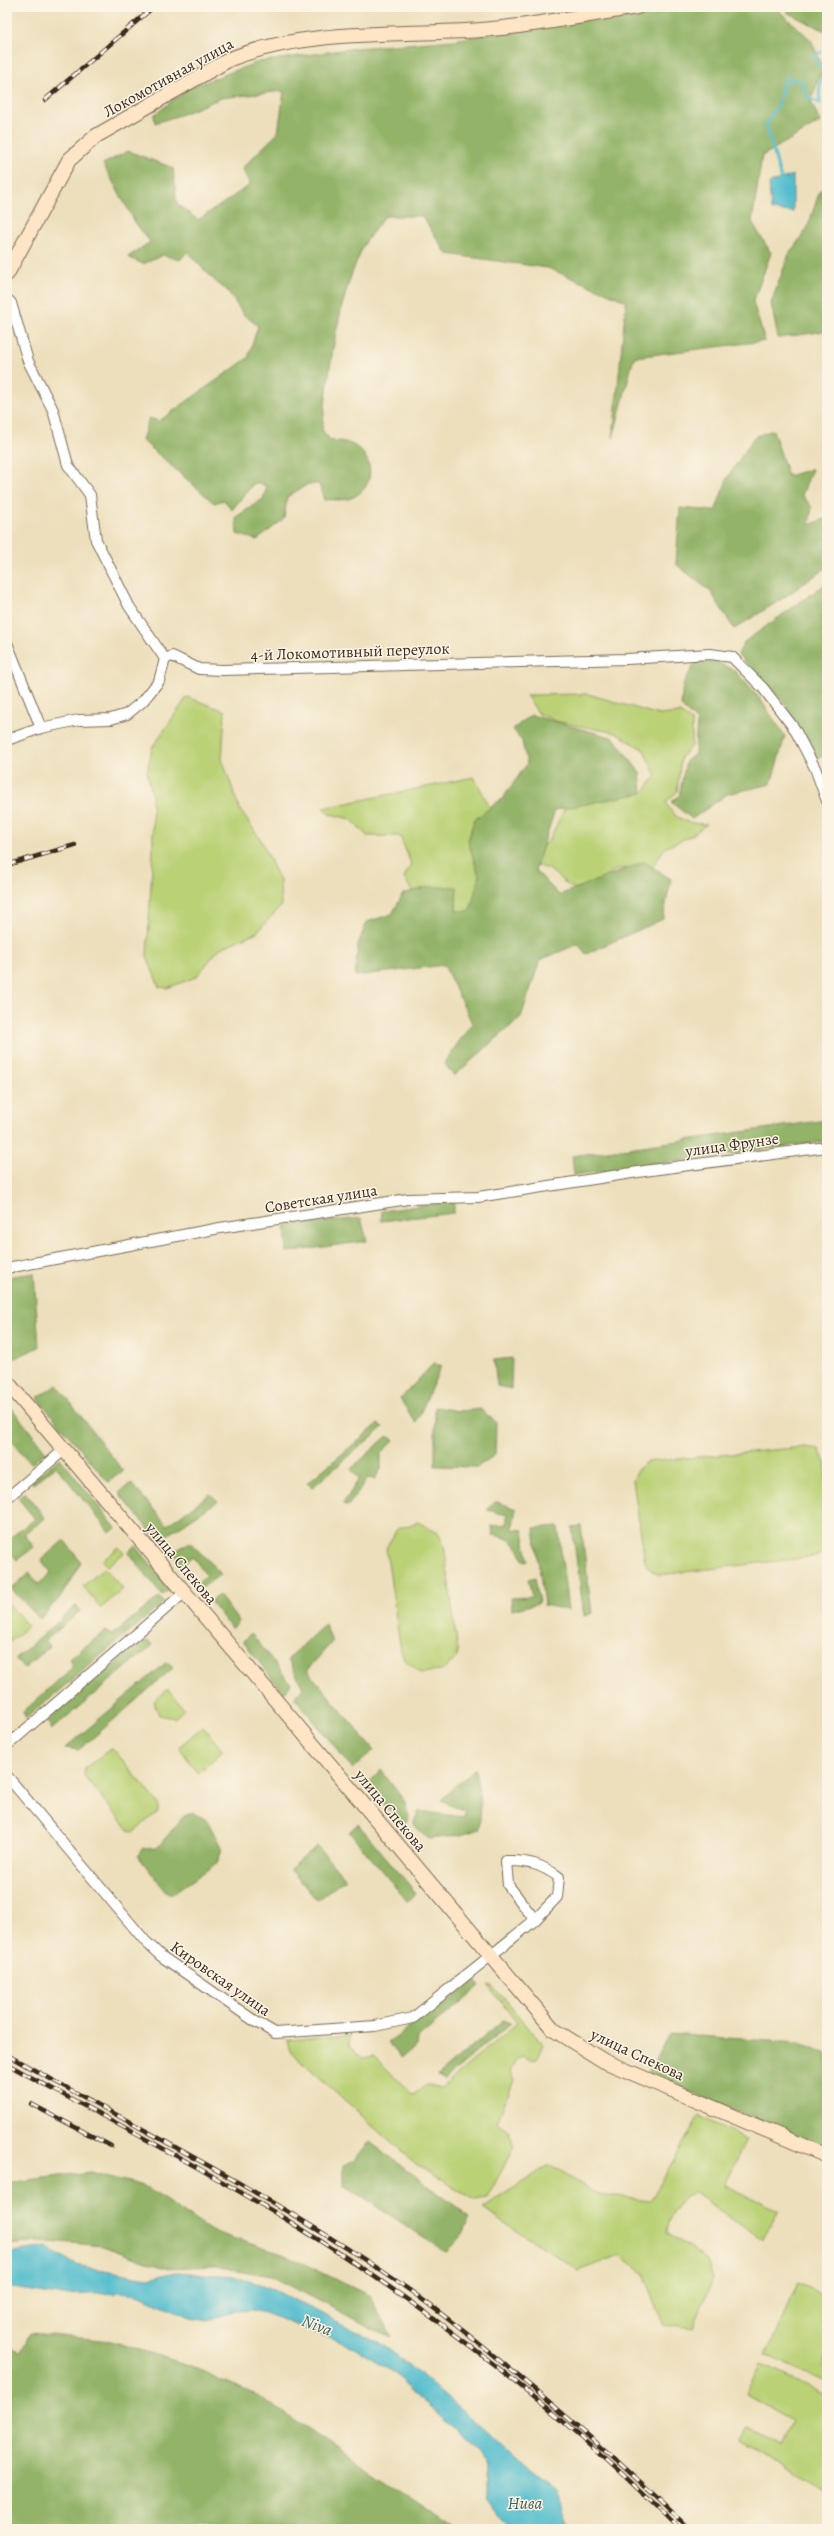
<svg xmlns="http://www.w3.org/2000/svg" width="834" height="2536" font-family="Alegreya,serif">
	<rect width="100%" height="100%" fill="#fcf5e5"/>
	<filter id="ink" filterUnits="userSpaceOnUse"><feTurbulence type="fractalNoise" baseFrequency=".025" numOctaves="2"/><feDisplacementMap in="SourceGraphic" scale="8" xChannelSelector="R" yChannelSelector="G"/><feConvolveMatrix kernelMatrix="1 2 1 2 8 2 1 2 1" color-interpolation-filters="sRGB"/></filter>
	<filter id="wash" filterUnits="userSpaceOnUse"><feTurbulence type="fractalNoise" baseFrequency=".012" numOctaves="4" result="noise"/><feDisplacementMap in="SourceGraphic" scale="16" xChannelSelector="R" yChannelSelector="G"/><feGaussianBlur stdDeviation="0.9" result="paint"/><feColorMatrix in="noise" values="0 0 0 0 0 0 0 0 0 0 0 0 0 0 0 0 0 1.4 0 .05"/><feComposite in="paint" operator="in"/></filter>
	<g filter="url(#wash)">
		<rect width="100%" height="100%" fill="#eddfbc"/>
		<g fill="#bad176" stroke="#7a7e4a">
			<path d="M588,694L659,715L680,713L692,721V746L681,757L677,792L666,802C674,820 688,824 707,824L692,835L665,848L647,876L625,868L615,870L584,891L570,887L549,869L522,861L548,842L572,794L642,793L656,776L644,750L616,733L556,721L539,714L526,695Z"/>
			<path d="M187,697L225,711L222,759L240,810L261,840L280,881L281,906L257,932L219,949L196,977L167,988L159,987L147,956L153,848L152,794L147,772L152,748Z"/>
			<path d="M474,777L493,813L489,899L456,920L415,896L404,878L411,864L400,836H367L351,819L329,814L323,808Z"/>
			<path d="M804,1447L819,1449L825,1463L827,1482V1548L818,1556L659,1575L652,1571L645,1563L633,1480L638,1469L646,1462Z"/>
			<path d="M418,1522L438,1533L444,1545L458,1651L456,1659L441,1671L421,1673L405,1660L401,1652L386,1548L397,1529Z"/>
			<path d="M119,1547L124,1553L107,1566L102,1561Z"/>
			<path d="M104,1568L123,1589L101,1608L83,1586Z"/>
			<path d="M7,1602L28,1626L10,1642L7,1638Z"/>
			<path d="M168,1689L184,1709L175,1718L159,1715L154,1701Z"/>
			<path d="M203,1726L223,1751L198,1773L179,1747Z"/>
			<path d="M110,1749L114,1750L159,1804L158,1812L133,1832L129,1831L84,1776L85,1768Z"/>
			<path d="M488,1985L493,1986L544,2046L537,2058L531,2060L523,2056L516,2059L510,2073L514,2080L497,2122L508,2130L515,2146L487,2198L475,2200L416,2164L290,2051L287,2040L350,2036L349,2045L362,2058L374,2056L413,2095L427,2085L441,2088L517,2023Z"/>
			<path d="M699,2116L746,2139L725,2185L779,2211L762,2239L694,2193L684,2196L669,2222L667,2232L707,2260L713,2279L693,2329L664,2325L644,2273L619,2255L578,2271L483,2208L549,2165L599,2195L650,2201Z"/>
			<path d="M798,2283L827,2296V2352L822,2366L827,2369V2383L766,2355Z"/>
			<path d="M761,2364L827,2396V2492L742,2440L747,2427L780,2445L792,2421L746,2395Z"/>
		</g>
		<g fill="#93b367" stroke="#676e42">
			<path d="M642,7H775L811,40L823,67L811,101L820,122L762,156L752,222L771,253L753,302L765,341L634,357L613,438L626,301L548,268L447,254L422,216H385C377,227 366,239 361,251C336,306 329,372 322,430L330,440C336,441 345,441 351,444C375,455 377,488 351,498C344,501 332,499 324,500L319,484H308L287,497L284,519L257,540L237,534L236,517L263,499L267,486L254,483L232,510L224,500L214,503L142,440L149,418L159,421L248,358L258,326L243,314L227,290L218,284L187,252L180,260L163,255L143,264L128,257L150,242L135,222L103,164L128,151L173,168L177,204L198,220L250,185L242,168L278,133L284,91L221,98L180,115L155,123L154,115L189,88L258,62L356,48L454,40Z"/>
			<path d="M784,7H827V32L788,13Z"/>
			<path d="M820,190H827V331L778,338L771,303L789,254L807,229Z"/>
			<path d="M773,430L788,476L812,469L802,495L812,507L809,525L827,518V567L782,599L734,629L711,592L676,564L680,508L715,511L728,477L754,437Z"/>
			<path d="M827,583V756L815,758L783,701L738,655L744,642Z"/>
			<path d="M710,659L735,671L760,699L785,736L771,784L727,794L692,819L671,802L679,796L686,761L695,754L697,721L681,706L683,684L696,662Z"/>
			<path d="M531,715L614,738L640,773L642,793L555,810L535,870L559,895L644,862L671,879L663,919L586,954L578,944L540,960L521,1017L454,1076L444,1063L472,1023L444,965L355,976L358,944L367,922L392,914L403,894L428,887H457L456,911H470L479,876L468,841L474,820L503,798L527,764L522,741L513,729Z"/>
			<path d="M827,1120V1141L574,1175L572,1156Z"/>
			<path d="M454,1201V1213L381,1221L382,1211Z"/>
			<path d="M361,1218L367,1241L287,1252L285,1226Z"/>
			<path d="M34,1273L39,1347L7,1362V1277Z"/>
			<path d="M512,1358L511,1389L497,1386L494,1360Z"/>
			<path d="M434,1363L441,1366L416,1423L400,1399Z"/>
			<path d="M57,1385L123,1471L108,1482L37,1398Z"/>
			<path d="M7,1402L46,1452L31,1464L7,1435Z"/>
			<path d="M435,1407L459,1411L480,1409L496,1422L495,1455L477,1467L435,1466Z"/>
			<path d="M378,1424L383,1427L313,1487L307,1483Z"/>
			<path d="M387,1436L394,1440L381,1453V1468L375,1479L368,1478L348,1506L343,1504L359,1479L351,1469Z"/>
			<path d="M60,1458L116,1528L110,1533L56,1466L33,1484L31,1481Z"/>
			<path d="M131,1483L167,1525L210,1494L218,1501L158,1541L119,1493Z"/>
			<path d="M25,1492L45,1518L24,1535L34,1547L17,1560L10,1552L7,1554V1540L35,1519L18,1498Z"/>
			<path d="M495,1501L516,1509L512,1529L523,1530L528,1561L523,1560C517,1543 511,1538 493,1535L492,1526L507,1524V1515L487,1510Z"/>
			<path d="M558,1526L568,1610L544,1605L534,1528Z"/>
			<path d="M581,1526L592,1613L584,1616L572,1527Z"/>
			<path d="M64,1540L81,1562L62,1595L40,1619L11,1589L29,1573L39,1584L51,1572L41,1560Z"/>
			<path d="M190,1542L221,1574L200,1589L196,1584L206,1575L192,1556L183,1565L172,1553Z"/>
			<path d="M136,1546L171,1589L162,1595L128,1552Z"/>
			<path d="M535,1577L539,1603L512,1610L511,1598L532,1597L528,1579Z"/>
			<path d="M219,1595L239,1622L232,1629L210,1601Z"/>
			<path d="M159,1597L164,1603L26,1718L23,1712L73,1667L69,1659L105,1631L112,1635Z"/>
			<path d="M76,1606L80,1611L45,1641L50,1646L24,1669L15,1659Z"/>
			<path d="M325,1624L332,1642L307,1670L374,1750L353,1769L295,1698L303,1688L288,1659Z"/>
			<path d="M251,1633L291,1684L283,1693L243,1641Z"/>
			<path d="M147,1641L153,1645L51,1730L48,1721L58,1710L132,1650Z"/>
			<path d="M167,1662L173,1668L79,1750L65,1748Z"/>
			<path d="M475,1768L481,1806L479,1829L461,1835L429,1839L413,1824L419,1811L464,1817L465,1811L441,1800Z"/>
			<path d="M381,1770L405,1802L409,1817L403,1828L368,1784Z"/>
			<path d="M193,1813L207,1820L222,1849L217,1863L173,1894H168L138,1856L142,1849L157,1848L184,1816Z"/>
			<path d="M358,1824L416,1893L408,1902L349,1832Z"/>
			<path d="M317,1846L346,1879L317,1900L290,1869Z"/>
			<path d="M476,1981L480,1986L418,2038L417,2045L401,2058L388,2042Z"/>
			<path d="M503,2020L510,2023L444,2080L437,2076Z"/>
			<path d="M669,2034L799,2043L827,2055V2149L647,2074Z"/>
			<path d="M370,2142L470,2217L461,2237L447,2252L343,2185V2165L355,2160Z"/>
			<path d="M90,2172L144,2186L211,2231L288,2256L370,2296L391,2338L271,2276L215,2266L162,2268L103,2246L49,2241L7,2245V2183Z"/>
			<path d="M30,2333L111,2341L188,2365L258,2396L457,2529H7V2348L21,2352Z"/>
		</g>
		<g fill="#52bdcd" stroke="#467476">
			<path d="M793,175V212L771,210L769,183Z"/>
			<path d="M47,2247L76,2265L148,2278L176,2272L232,2276L266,2286L380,2343L412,2367L508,2452L529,2474L554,2493L568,2529H517L497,2513L487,2499V2463L482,2452L410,2391L399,2377L389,2369L354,2348L265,2313L252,2310L236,2311L208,2320L191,2317L137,2295L121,2293L58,2295L7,2287V2253Z"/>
		</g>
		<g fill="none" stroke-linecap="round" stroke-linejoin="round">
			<path stroke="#52bdcd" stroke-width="3" d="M781,179L766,124L778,105L785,78L802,82L807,97L820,103L819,92L823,71L814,56L821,52"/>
		</g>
	</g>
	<g filter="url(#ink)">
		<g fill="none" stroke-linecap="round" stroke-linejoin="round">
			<defs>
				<g id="street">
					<path d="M7,299L11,303L28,361L53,410L68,465L90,495L96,540L129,606L165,659"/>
					<path d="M7,643L41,728"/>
					<path d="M7,740L41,728L79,720L111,719L127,714L143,701L159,681L165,659L172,656L199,669L223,670L627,659L710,654L732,657L763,688L794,728L815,768L827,801"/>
					<path d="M7,1268L220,1228L408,1199L478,1197L651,1170L827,1147"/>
					<path d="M7,1498L64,1450"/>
					<path d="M10,1743L185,1592"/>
					<path d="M7,1776L146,1942L161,1956L256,2022L275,2033L375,2026L413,2018L535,1920L508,1885L506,1861C528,1860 542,1865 559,1877L557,1897L535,1920"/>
				</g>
				<g id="secondary">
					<path d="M7,274L69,160L96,136L230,59C309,28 397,36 481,30C534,26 585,15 637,7"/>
					<path d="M7,1382L554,2030L604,2061L827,2156"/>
				</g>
			</defs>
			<use href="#street" stroke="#796955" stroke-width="12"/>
			<use href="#secondary" stroke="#796955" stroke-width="16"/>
			<use href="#street" stroke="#fff" stroke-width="10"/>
			<use href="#secondary" stroke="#fde5c5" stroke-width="14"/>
			<defs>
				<g id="rail">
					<path d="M45,100L151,9"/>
					<path d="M7,865L75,845"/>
					<path d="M7,2055C139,2128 274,2197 398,2282C448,2317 494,2356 540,2394C591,2438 642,2481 689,2529"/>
					<path d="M7,2064C103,2117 202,2167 295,2225C431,2309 567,2416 679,2529"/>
					<path d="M31,2104L111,2146"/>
				</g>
			</defs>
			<use href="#rail" stroke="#3b2a1e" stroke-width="4.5"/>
			<use href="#rail" stroke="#fcf5e5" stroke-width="3" stroke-dasharray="9" stroke-linecap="butt"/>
		</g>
	</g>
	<g text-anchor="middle" stroke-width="3" stroke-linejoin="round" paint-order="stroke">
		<g font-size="16" fill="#3b2a1e" stroke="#fcf5e5">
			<text transform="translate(168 77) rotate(-29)" y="6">Локомотивная улица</text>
			<text transform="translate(350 651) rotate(-2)" y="6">4-й Локомотивный переулок</text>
			<text transform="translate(732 1144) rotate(-8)" y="6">улица Фрунзе</text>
			<text transform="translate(321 1198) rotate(-9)" y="6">Советская улица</text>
			<text transform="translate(182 1563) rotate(50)" y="6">улица Спекова</text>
			<text transform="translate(391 1810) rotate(50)" y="6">улица Спекова</text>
			<text transform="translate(221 1978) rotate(35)" y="6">Кировская улица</text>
			<text transform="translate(638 2054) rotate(25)" y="6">улица Спекова</text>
		</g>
		<g font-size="17" font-style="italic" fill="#435d5b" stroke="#fcf5e5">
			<text transform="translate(317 2325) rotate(21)" y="6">Niva</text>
			<text x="525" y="2509">Нива</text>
		</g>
	</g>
	<rect width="834" height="2536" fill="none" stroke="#fcf5e5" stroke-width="24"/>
</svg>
